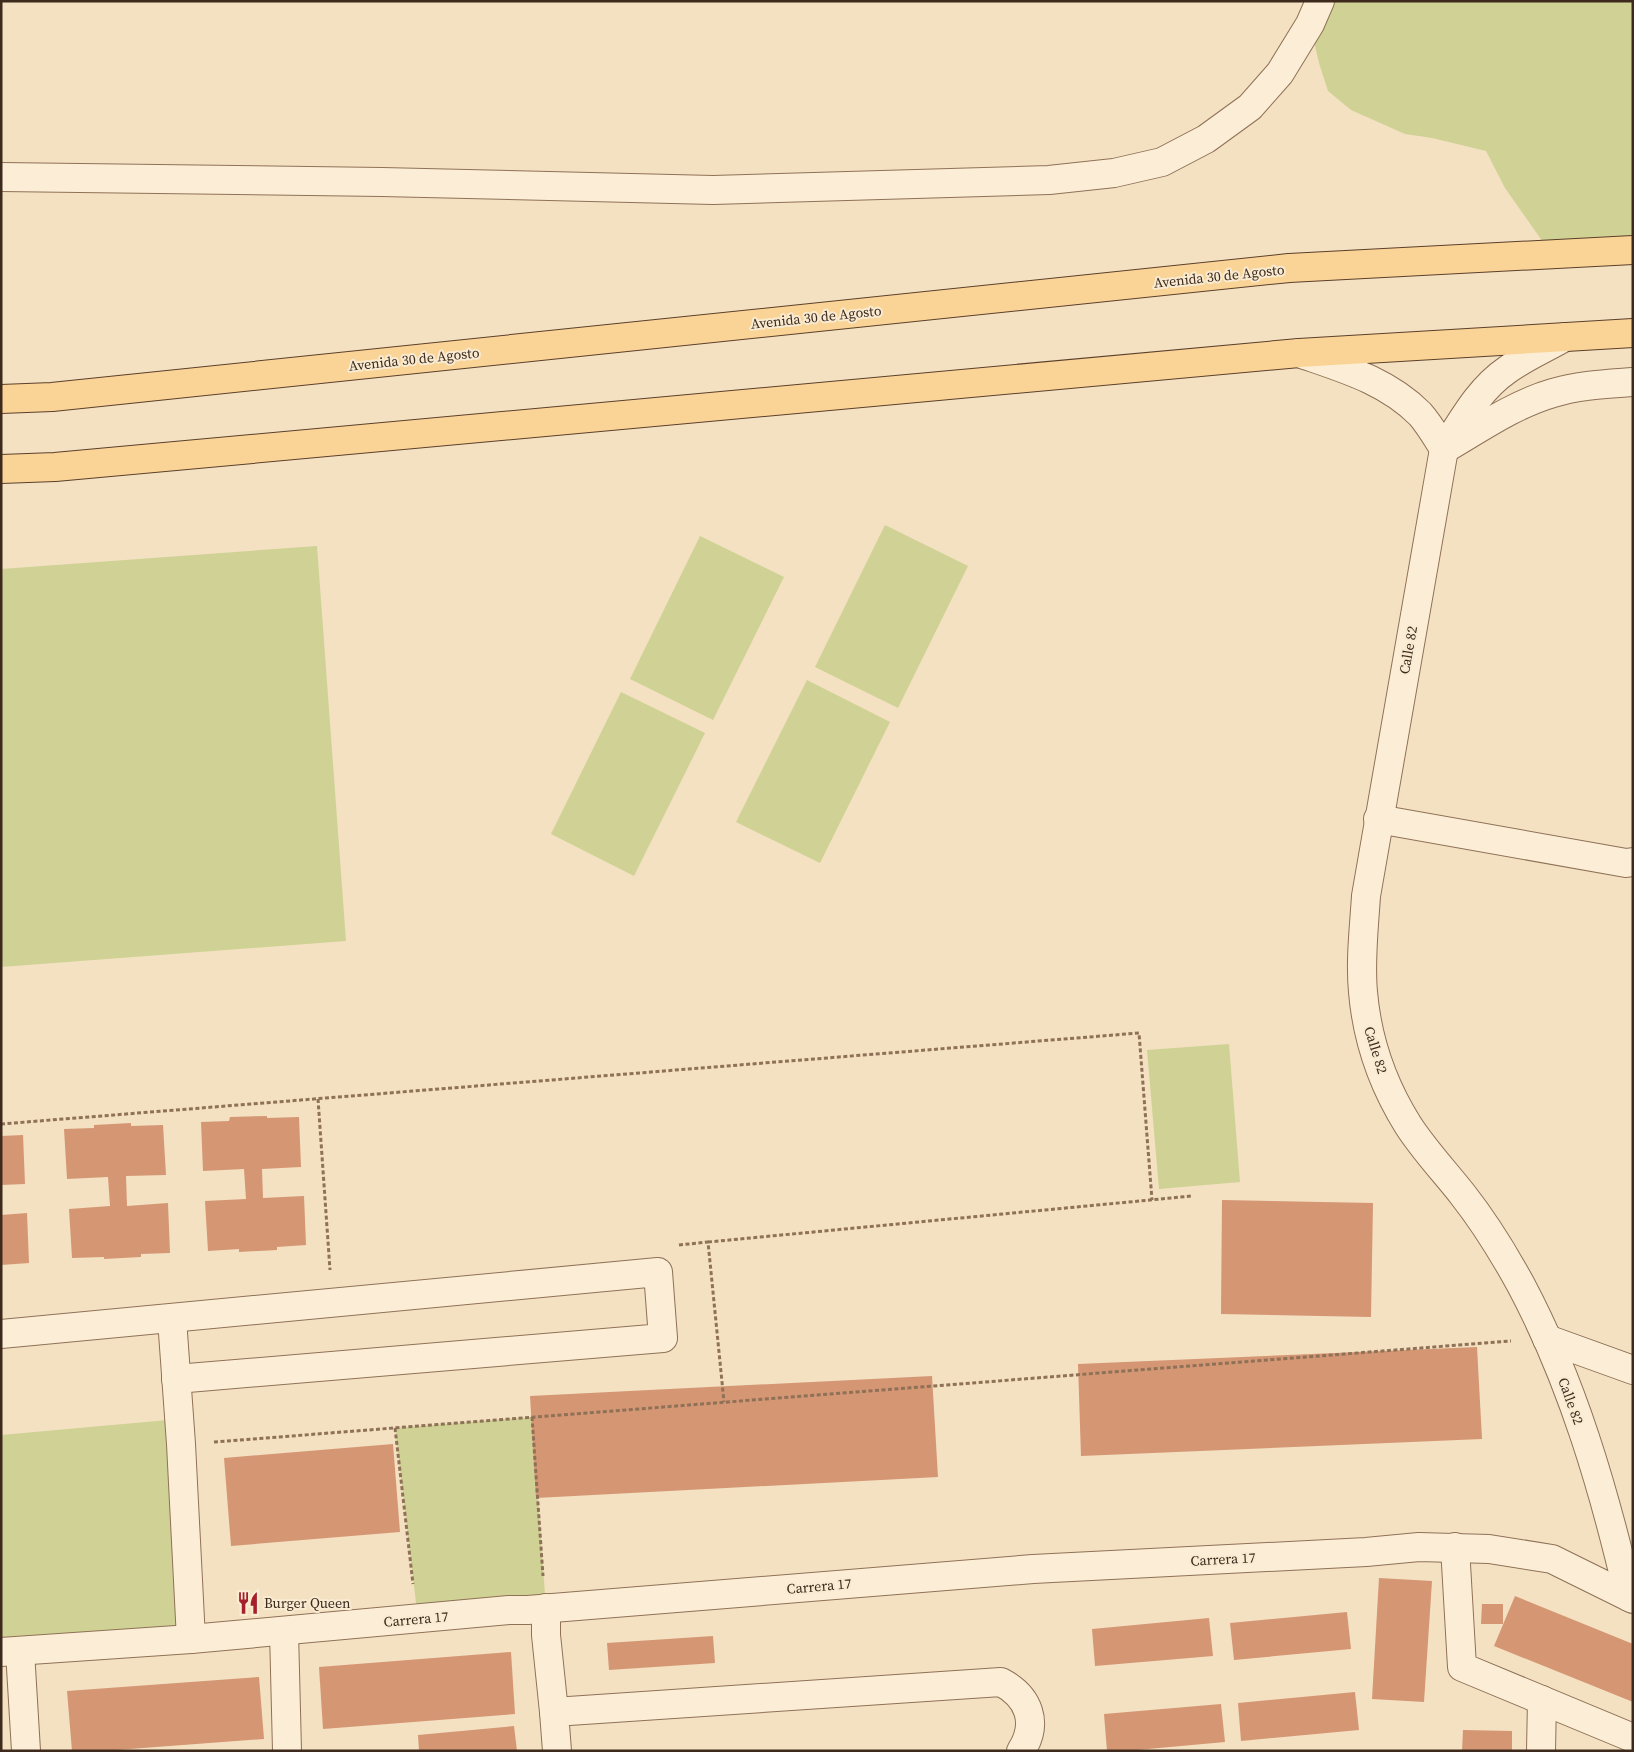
<svg xmlns="http://www.w3.org/2000/svg" width="1634" height="1752" font-family="'Source Serif 4',serif">
	<rect width="100%" height="100%" fill="#f3e1c2"/>
	<g fill="#cfd294">
		<path d="M1320,1H1633V250L1552,255L1505,188L1486,151L1432,138L1405,134L1351,110L1328,91L1319,63L1310,24Z"/>
		<path d="M885,525L968,566L898,708L815,667Z"/>
		<path d="M700,536L784,577L713,720L630,679Z"/>
		<path d="M317,546L346,941L1,967V569Z"/>
		<path d="M807,680L890,722L820,863L736,822Z"/>
		<path d="M621,692L705,733L634,876L551,834Z"/>
		<path d="M1229,1044L1240,1182L1159,1189L1147,1050Z"/>
		<path d="M532,1417L546,1608L418,1619L395,1428Z"/>
		<path d="M179,1419L191,1639L1,1652V1435Z"/>
	</g>
	<g fill="#d59674">
		<path d="M267,1116V1118L299,1117L301,1167L262,1169L263,1198L304,1196L306,1245L277,1247V1250L239,1252V1249L208,1251L205,1201L246,1199L244,1169L203,1171L201,1122L229,1121L230,1117Z"/>
		<path d="M131,1123V1126L163,1125L166,1175L126,1176L127,1206L168,1203L170,1253L141,1254V1257L104,1259V1257L72,1258L69,1209L110,1206L108,1177L67,1179L64,1129L94,1128V1125Z"/>
		<path d="M23,1135L25,1184L1,1185V1136Z"/>
		<path d="M1222,1200L1373,1203L1371,1317L1221,1314Z"/>
		<path d="M27,1213L29,1263L1,1265V1215Z"/>
		<path d="M1477,1347L1482,1439L1081,1456L1078,1364Z"/>
		<path d="M932,1376L938,1477L536,1498L530,1396Z"/>
		<path d="M393,1444L400,1532L231,1546L224,1458Z"/>
		<path d="M1379,1578L1432,1581L1424,1702L1372,1699Z"/>
		<path d="M1515,1596L1633,1644V1702L1494,1646Z"/>
		<path d="M1482,1604H1503V1624H1481Z"/>
		<path d="M1347,1612L1351,1649L1234,1660L1230,1623Z"/>
		<path d="M1209,1618L1213,1656L1095,1666L1092,1629Z"/>
		<path d="M713,1636L715,1663L609,1670L607,1643Z"/>
		<path d="M511,1652L515,1714L323,1729L319,1667Z"/>
		<path d="M259,1677L264,1739L103,1751H72L67,1691Z"/>
		<path d="M1355,1692L1359,1730L1241,1741L1238,1703Z"/>
		<path d="M1221,1704L1225,1742L1126,1751H1107L1104,1714Z"/>
		<path d="M514,1726L517,1751H419L418,1735Z"/>
		<path d="M1463,1730L1512,1731V1751H1462Z"/>
	</g>
	<g fill="none" stroke-linecap="round" stroke-linejoin="round">
		<defs>
			<g id="minor">
				<path d="M1,177L382,182L713,190L1049,180L1114,173L1162,162L1206,139L1250,107L1280,73L1310,24L1320,1"/>
				<path d="M1565,337C1546,348 1525,357 1507,370C1479,389 1462,421 1444,449L1366,896C1364,928 1360,960 1363,992C1367,1039 1383,1085 1408,1125C1424,1150 1445,1172 1463,1195C1485,1223 1504,1254 1521,1285C1573,1383 1604,1490 1629,1597"/>
				<path d="M1299,353C1342,368 1386,380 1420,414C1429,424 1437,438 1444,449"/>
				<path d="M1448,447C1482,427 1515,404 1553,393C1579,385 1606,384 1633,382"/>
				<path d="M1378,819L1626,863L1633,862"/>
				<path d="M172,1319L181,1444L191,1639"/>
				<path d="M1,1334L658,1272L663,1338L176,1379"/>
				<path d="M1547,1339L1633,1370"/>
				<path d="M1455,1547L1462,1667L1633,1738"/>
				<path d="M546,1608V1635L554,1712"/>
				<path d="M284,1631L287,1751"/>
				<path d="M20,1651L26,1751"/>
				<path d="M1,1652L191,1639L509,1610H528L1033,1569L1366,1552L1419,1547L1489,1549L1552,1559L1633,1599"/>
				<path d="M557,1751L554,1712L1001,1682C1029,1697 1039,1723 1021,1751"/>
				<path d="M1541,1751L1542,1700"/>
			</g>
			<g id="major">
				<path d="M1,399L52,397L1289,268L1633,250"/>
				<path d="M1,469L55,467L1299,353L1633,333"/>
			</g>
		</defs>
		<use href="#minor" stroke="#8f7157" stroke-width="30"/>
		<use href="#major" stroke="#5c3f2b" stroke-width="30"/>
		<g stroke="#8f7157" stroke-width="3" stroke-dasharray="4 2.5" stroke-linecap="butt">
			<path d="M318,1099L330,1270"/>
			<path d="M1,1124L1139,1033L1152,1200"/>
			<path d="M708,1242L1192,1196"/>
			<path d="M679,1245L708,1242L724,1402"/>
			<path d="M532,1417L543,1576"/>
			<path d="M395,1428L413,1584"/>
			<path d="M214,1442L1511,1341"/>
		</g>
		<use href="#minor" stroke="#fceed6" stroke-width="28"/>
		<use href="#major" stroke="#fad496" stroke-width="28"/>
	</g>
	<defs>
		<symbol id="restaurant-bare" viewBox="-9 -9 18 18"><path d="M-5-6h1v4h1v-4h1v4h1v-4h1v5L-1.5 .5V6h-2V.5L-5-1ZM5-6V6H3V1.5H1.5Q1.5-4 5-6Z" fill="#a5202a" stroke="#f9ebd2" stroke-width="2.5" paint-order="stroke"/></symbol>
	</defs>
	<g fill-rule="evenodd">
		<use href="#restaurant-bare" x="232" y="1587" width="32" height="32"/>
	</g>
	<g text-anchor="middle" stroke-width="4" stroke-linejoin="round" paint-order="stroke">
		<g font-size="14" fill="#3d2a1d" stroke="#f9ebd2">
			<text transform="translate(1219 276) rotate(-6)" y="5">Avenida 30 de Agosto</text>
			<text transform="translate(816 317) rotate(-6)" y="5">Avenida 30 de Agosto</text>
			<text transform="translate(414 359) rotate(-6)" y="5">Avenida 30 de Agosto</text>
			<text transform="translate(1408 650) rotate(-80)" y="5">Calle 82</text>
			<text transform="translate(1376 1050) rotate(73)" y="5">Calle 82</text>
			<text transform="translate(1571 1401) rotate(70)" y="5">Calle 82</text>
			<text transform="translate(1223 1559) rotate(-3)" y="5">Carrera 17</text>
			<text transform="translate(819 1586) rotate(-5)" y="5">Carrera 17</text>
			<text transform="translate(416 1619) rotate(-5)" y="5">Carrera 17</text>
		</g>
		<g font-size="14" fill="#3d2a1d" stroke="#f9ebd2" text-anchor="start">
			<text x="264" y="1608">Burger Queen</text>
		</g>
	</g>
	<rect width="1634" height="1752" fill="none" stroke="#3d2a1d" stroke-width="5"/>
</svg>
